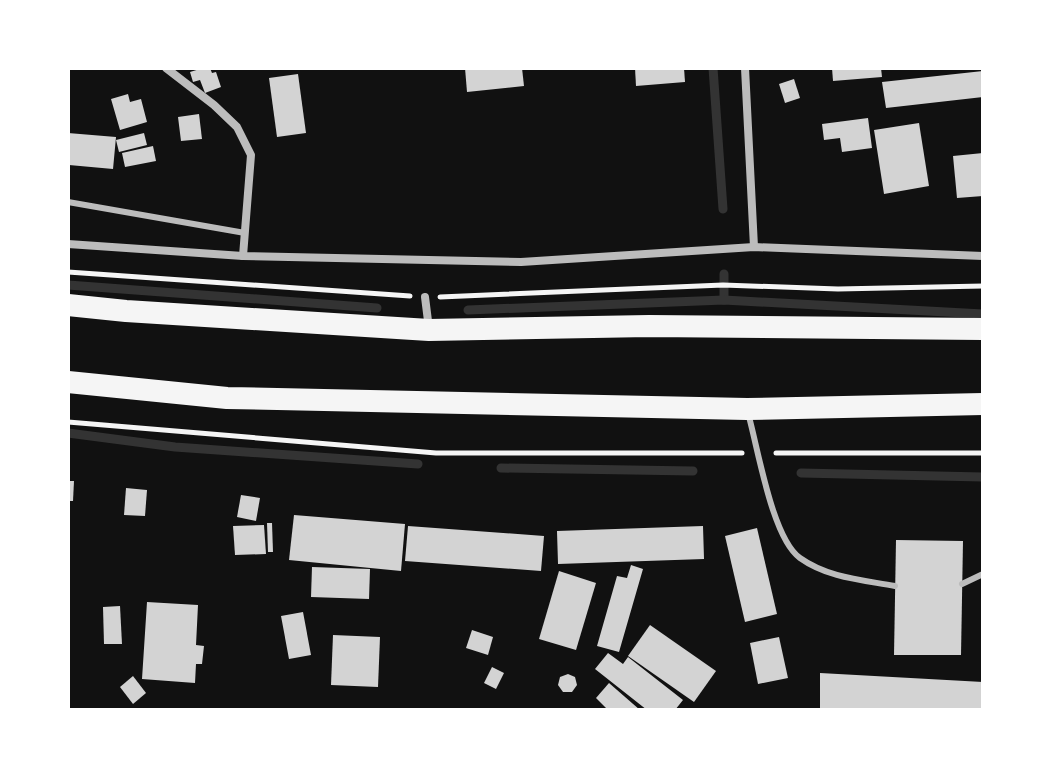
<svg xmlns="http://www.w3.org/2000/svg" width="1051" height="778" font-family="'Work Sans',sans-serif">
	<rect width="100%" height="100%" fill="#111"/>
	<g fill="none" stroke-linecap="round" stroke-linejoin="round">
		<g stroke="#333" stroke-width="9">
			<path d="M713,68L723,209"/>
			<path d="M724,274V300"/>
			<path d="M68,285L377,308"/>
			<path d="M468,310L724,300L983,314"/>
			<path d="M68,433L175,447L418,464"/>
			<path d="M501,468L693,471"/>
			<path d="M801,473L983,477"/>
		</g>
	</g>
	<g fill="#d3d3d3">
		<path d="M203,68H210L212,73L216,72L221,87L205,93L200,80L193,82L190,72Z"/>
		<path d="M465,68H522L524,86L467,92Z"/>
		<path d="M635,68H684L685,82L636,86Z"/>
		<path d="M832,68H881L882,77L833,81Z"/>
		<path d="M983,71V97L886,108L882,82Z"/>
		<path d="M298,74L306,133L277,137L269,78Z"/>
		<path d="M794,79L800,98L785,103L779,84Z"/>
		<path d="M128,94L130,102L141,99L147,122L120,130L111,99Z"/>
		<path d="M199,114L202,139L181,141L178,117Z"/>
		<path d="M868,118L872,148L842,152L840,138L824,140L822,124Z"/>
		<path d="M919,123L929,186L884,194L874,130Z"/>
		<path d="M68,133L116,137L113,169L69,165Z"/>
		<path d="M144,133L147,145L119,152L116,140Z"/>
		<path d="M153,146L156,161L125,167L122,153Z"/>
		<path d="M983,153V196L957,198L953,156Z"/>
		<path d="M68,481H74L73,501H68Z"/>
		<path d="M126,488L147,490L145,516L124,515Z"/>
		<path d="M241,495L260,498L256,521L237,517Z"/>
		<path d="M294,515L405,524L401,571L289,560Z"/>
		<path d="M267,523H272L273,552H268Z"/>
		<path d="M264,525L266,554L235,555L233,526Z"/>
		<path d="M408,526L544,536L541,571L405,561Z"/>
		<path d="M703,526L704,559L558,564L557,531Z"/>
		<path d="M757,528L777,614L745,622L725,536Z"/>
		<path d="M896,540L963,541L961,655H894Z"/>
		<path d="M631,565L643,569L619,652L597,646L617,576L627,578Z"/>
		<path d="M312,567L370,569L369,599L311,597Z"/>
		<path d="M559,571L596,583L576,650L539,639Z"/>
		<path d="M147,602L198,605L196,645L204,646L202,664H196L195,683L142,679Z"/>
		<path d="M120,606L122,644H104L103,607Z"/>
		<path d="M303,612L311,655L289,659L281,616Z"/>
		<path d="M650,625L716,671L694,702L628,656Z"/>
		<path d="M472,630L493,637L488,655L466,648Z"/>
		<path d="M333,635L380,637L378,687L331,685Z"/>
		<path d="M779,637L788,678L758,684L750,643Z"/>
		<path d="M608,653L623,664L628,657L683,700L675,710H647L595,669Z"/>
		<path d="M492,667L504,673L496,689L484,683Z"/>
		<path d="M820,673L983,682V710H820Z"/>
		<path d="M568,674L575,677L577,685L572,692H563L558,685L560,677Z"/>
		<path d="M133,676L146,693L133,704L120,687Z"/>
		<path d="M609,683L640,710H608L596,698Z"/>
	</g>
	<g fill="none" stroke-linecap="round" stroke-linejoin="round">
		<g stroke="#f5f5f5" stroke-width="5">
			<path d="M68,272L410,296"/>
			<path d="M440,297L723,285L838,289L983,286"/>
			<path d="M68,422L436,453H742"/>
			<path d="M776,453H983"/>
		</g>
		<g stroke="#bcbcbc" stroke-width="6">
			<path d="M68,202L245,233"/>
			<path d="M748,413C758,448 772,538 800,558C828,578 863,580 895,586"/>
			<path d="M962,584L983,574"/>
		</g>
		<g stroke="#bcbcbc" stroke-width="8">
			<path d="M166,68L214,105L237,127L251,155L243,256"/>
			<path d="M745,68L754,247"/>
			<path d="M68,244L243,256L521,262L754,247L983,256"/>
			<path d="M425,297L429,329"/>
		</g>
		<g stroke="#f5f5f5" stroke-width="22">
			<path d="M68,305L126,311L429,330L649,326L983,329"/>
			<path d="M68,382L227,398L747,409L983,404"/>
		</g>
	</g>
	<rect width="1051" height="778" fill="none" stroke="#ffffff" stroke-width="140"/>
</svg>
